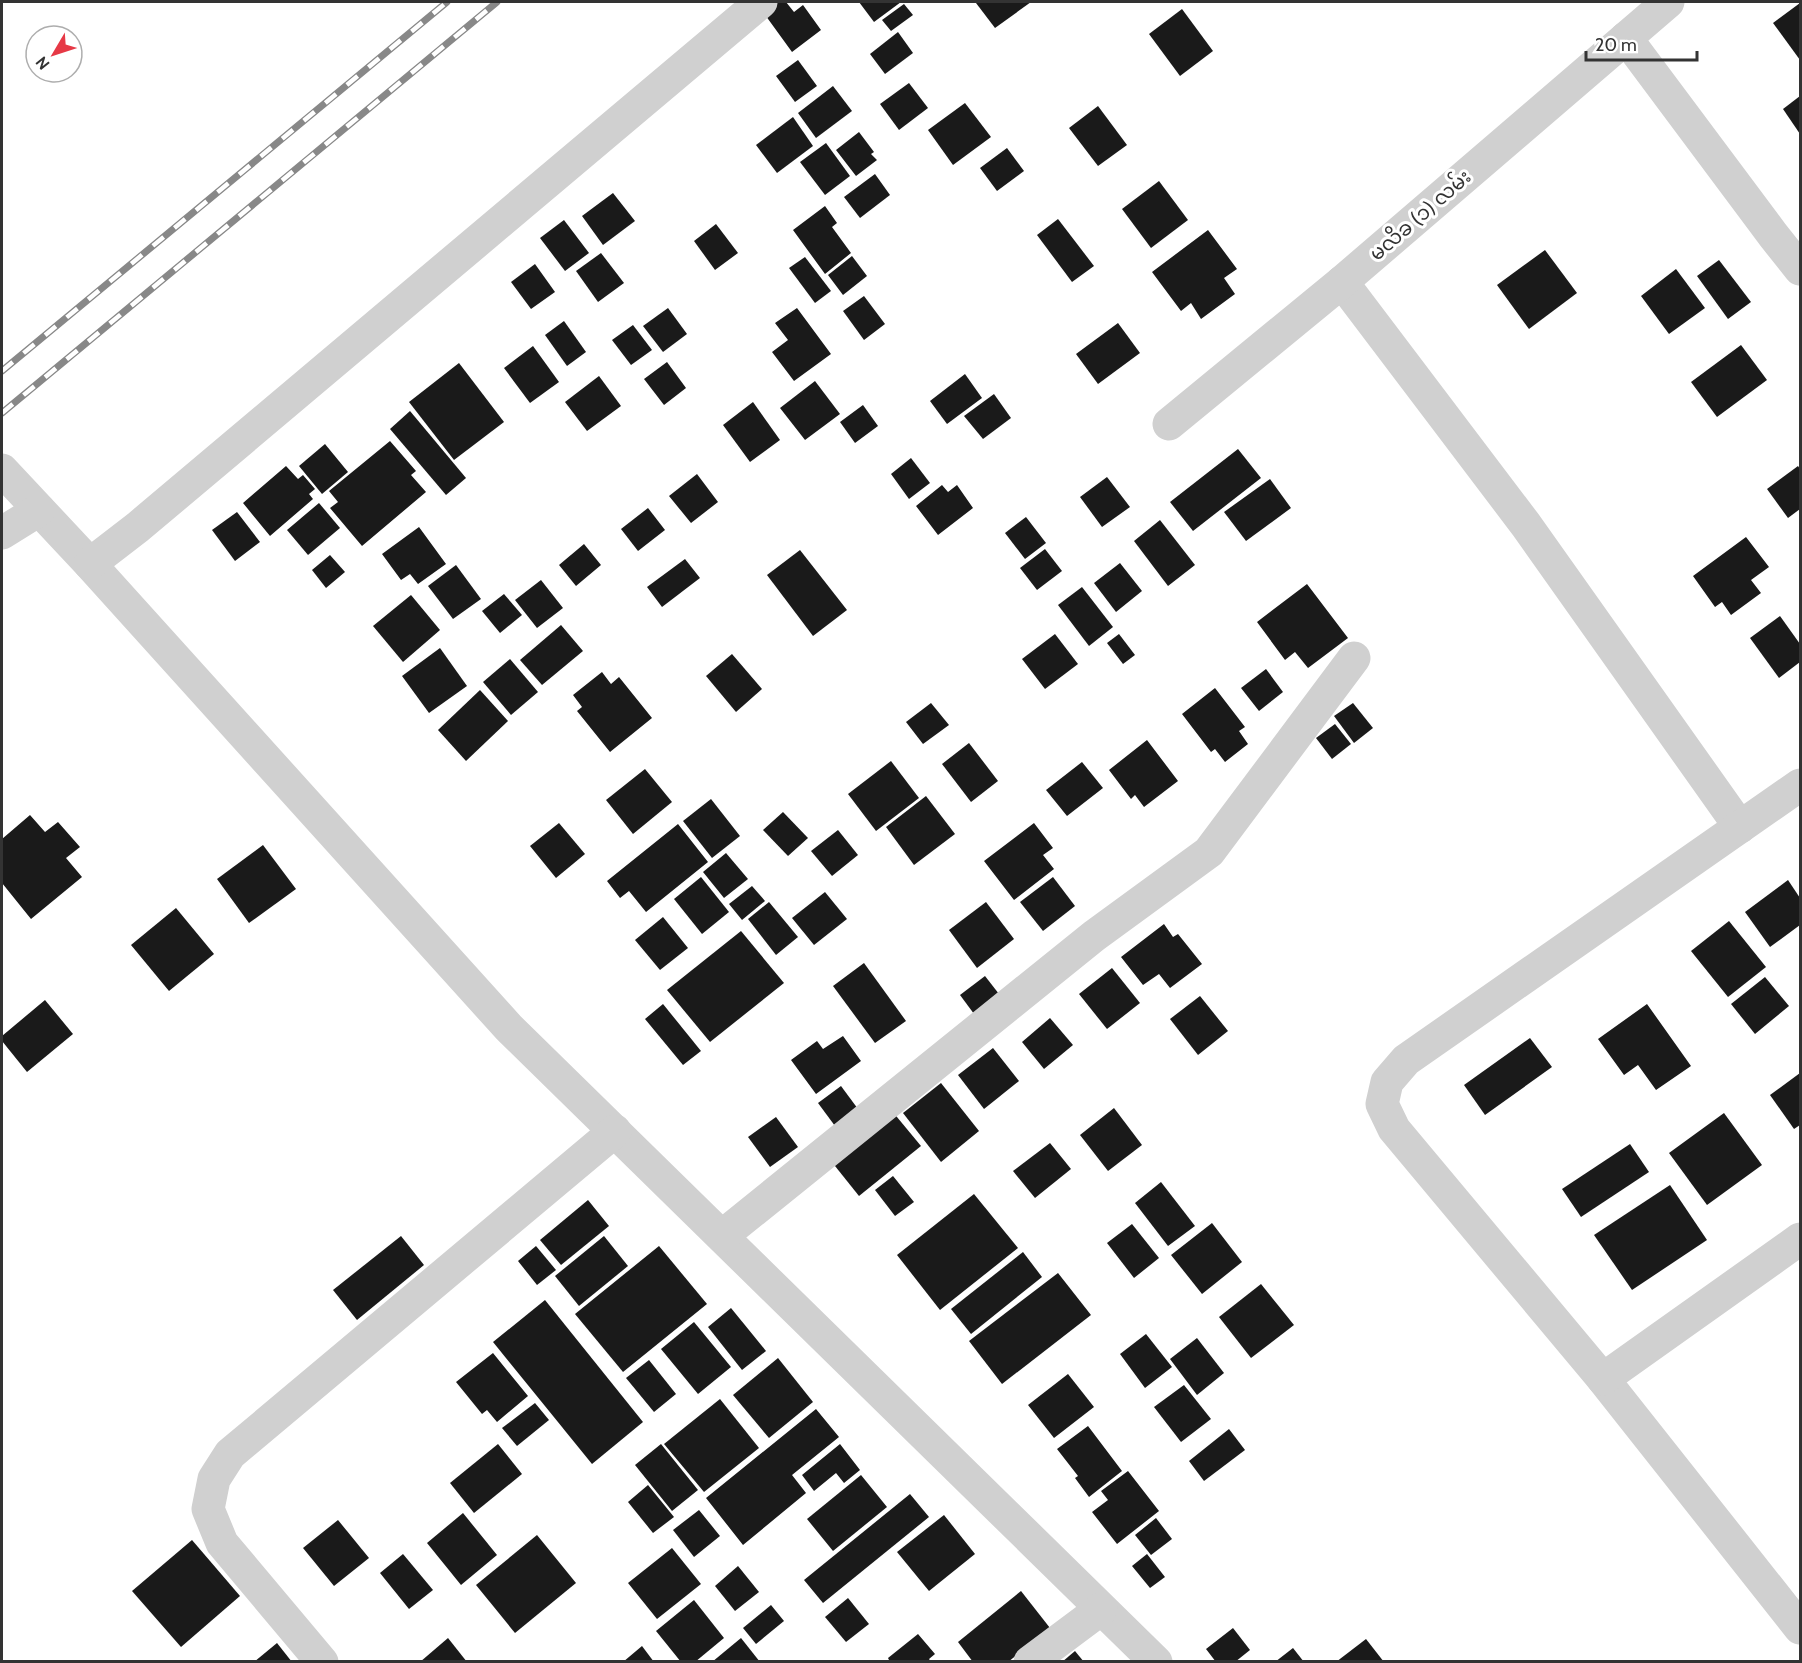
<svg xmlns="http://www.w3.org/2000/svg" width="1802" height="1663" font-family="Cabin,'Noto Sans Myanmar',sans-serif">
	<rect width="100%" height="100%" fill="#fff"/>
	<g fill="#1a1a1a">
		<path d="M778,2H786L794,12L803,5L821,30L792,52L763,12Z"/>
		<path d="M859,2H901L874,22Z"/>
		<path d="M979,2H1031L995,28L976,3Z"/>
		<path d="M1800,3V60L1773,23Z"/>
		<path d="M904,4L913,15L891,31L882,20Z"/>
		<path d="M1182,9L1213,51L1180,76L1149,34Z"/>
		<path d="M898,32L913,53L885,74L870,54Z"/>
		<path d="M798,60L817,86L795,102L776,76Z"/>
		<path d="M909,83L928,108L899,130L880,104Z"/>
		<path d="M833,86L852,111L816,138L798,113Z"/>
		<path d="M1800,96V134L1783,109Z"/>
		<path d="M965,103L991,137L953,165L928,130Z"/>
		<path d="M1098,106L1127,145L1098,166L1069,128Z"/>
		<path d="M793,117L813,146L777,173L756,145Z"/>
		<path d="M859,132L874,152L871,154L877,160L856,176L836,150Z"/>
		<path d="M826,143L850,176L825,195L800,162Z"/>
		<path d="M1007,148L1024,171L997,191L980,168Z"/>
		<path d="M875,174L890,195L860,218L844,197Z"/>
		<path d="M1159,181L1188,220L1151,248L1122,209Z"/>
		<path d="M613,193L635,221L603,245L582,216Z"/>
		<path d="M825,206L837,223L832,227L851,253L825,274L793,230Z"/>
		<path d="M1058,219L1094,266L1072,282L1037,235Z"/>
		<path d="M564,220L589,253L565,271L540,238Z"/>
		<path d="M716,224L738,253L715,270L694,241Z"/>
		<path d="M1208,230L1237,269L1224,278L1235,294L1201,319L1191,303L1181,311L1152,272Z"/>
		<path d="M1545,250L1577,293L1529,329L1497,285Z"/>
		<path d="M601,253L624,283L598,302L576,271Z"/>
		<path d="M852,256L867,276L843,295L828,275Z"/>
		<path d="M805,257L831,291L815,303L789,268Z"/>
		<path d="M1719,260L1751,302L1728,319L1697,276Z"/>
		<path d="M535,264L555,292L531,309L511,282Z"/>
		<path d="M1676,269L1705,308L1669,334L1641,296Z"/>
		<path d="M864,296L885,324L864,340L843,311Z"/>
		<path d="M668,308L687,334L663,352L643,326Z"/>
		<path d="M797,308L831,354L794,381L772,352L788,340L775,323Z"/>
		<path d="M564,321L586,352L567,366L545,335Z"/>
		<path d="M1118,323L1140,353L1098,384L1076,354Z"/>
		<path d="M633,325L652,350L631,365L612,340Z"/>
		<path d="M1741,345L1767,380L1717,417L1691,382Z"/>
		<path d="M533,346L559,382L530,403L504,368Z"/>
		<path d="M667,362L686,388L664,405L644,379Z"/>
		<path d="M459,363L504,422L454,460L409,402Z"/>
		<path d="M965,374L982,398L947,424L930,401Z"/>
		<path d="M599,376L621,406L587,431L565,402Z"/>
		<path d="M815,381L840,414L805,440L780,408Z"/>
		<path d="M994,394L1011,418L983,439L964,416Z"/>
		<path d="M753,402L780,440L750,462L723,425Z"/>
		<path d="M863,405L878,426L855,443L840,422Z"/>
		<path d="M410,411L466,478L446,495L390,429Z"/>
		<path d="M390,441L416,471L411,475L426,492L362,546L330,508L338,502L329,491Z"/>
		<path d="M325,444L348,472L322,494L299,466Z"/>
		<path d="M1238,449L1261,478L1193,531L1170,502Z"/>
		<path d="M911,458L930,483L909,499L891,474Z"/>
		<path d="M286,466L298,479L303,475L315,489L309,494L313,499L270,536L243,503Z"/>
		<path d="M1798,466L1800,469V509L1788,518L1767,489Z"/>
		<path d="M697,474L718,502L691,523L669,496Z"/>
		<path d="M1107,477L1130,507L1102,527L1080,497Z"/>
		<path d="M1270,479L1291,508L1246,541L1224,512Z"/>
		<path d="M942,485L948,492L957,485L973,508L938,535L916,506Z"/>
		<path d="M319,503L340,528L308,555L287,530Z"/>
		<path d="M648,508L665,530L638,551L621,529Z"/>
		<path d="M237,512L260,542L235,561L212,530Z"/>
		<path d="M1026,517L1046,543L1025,559L1005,533Z"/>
		<path d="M1160,520L1195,565L1168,586L1134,541Z"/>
		<path d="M419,527L446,564L418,584L410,574L401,580L382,554Z"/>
		<path d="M1746,537L1769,567L1751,580L1761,593L1731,615L1722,602L1715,607L1693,576Z"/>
		<path d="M584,544L601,565L576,586L559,565Z"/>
		<path d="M1045,549L1062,571L1037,590L1020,568Z"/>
		<path d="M800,550L847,610L813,636L767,575Z"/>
		<path d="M330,555L345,572L326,588L312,570Z"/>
		<path d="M685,559L700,578L662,607L647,587Z"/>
		<path d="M1120,563L1142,591L1116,612L1094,583Z"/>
		<path d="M456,565L481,599L453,619L428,586Z"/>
		<path d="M541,580L563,608L537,628L515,600Z"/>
		<path d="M1307,584L1348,638L1308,668L1295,652L1285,660L1257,622Z"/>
		<path d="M1082,587L1113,627L1089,646L1058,605Z"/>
		<path d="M504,594L522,615L500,633L482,611Z"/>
		<path d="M411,595L440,630L403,662L373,626Z"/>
		<path d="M1780,616L1800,644V662L1779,678L1750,638Z"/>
		<path d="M561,625L583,651L542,685L520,660Z"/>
		<path d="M1055,634L1078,664L1045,689L1022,659Z"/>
		<path d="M1119,634L1135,655L1123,664L1107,643Z"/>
		<path d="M440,648L467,686L429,713L402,676Z"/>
		<path d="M732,654L762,689L736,712L706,676Z"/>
		<path d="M510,659L538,692L511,715L483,682Z"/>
		<path d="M1266,669L1283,692L1259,711L1241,688Z"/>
		<path d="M602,672L611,684L619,677L652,718L610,752L577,711L582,707L573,695Z"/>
		<path d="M1215,688L1245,727L1239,731L1248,744L1225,762L1215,749L1211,752L1182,714Z"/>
		<path d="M480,690L508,721L466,761L438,730Z"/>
		<path d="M931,703L949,725L923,744L906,722Z"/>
		<path d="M1353,703L1373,728L1354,743L1334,716Z"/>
		<path d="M1335,724L1351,744L1332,759L1316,738Z"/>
		<path d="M1147,740L1178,781L1144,807L1135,795L1131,799L1109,770Z"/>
		<path d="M969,743L998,781L971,802L942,764Z"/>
		<path d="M891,761L919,798L876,831L848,794Z"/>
		<path d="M1082,762L1103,788L1067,816L1046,790Z"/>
		<path d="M645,769L672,802L633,834L606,800Z"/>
		<path d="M926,796L955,834L914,865L886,827Z"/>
		<path d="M711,799L740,836L712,858L683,821Z"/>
		<path d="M783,812L808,838L788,856L763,830Z"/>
		<path d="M30,815L45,832L58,822L80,847L66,858L82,877L31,919L2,883V839Z"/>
		<path d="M559,823L585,854L556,878L530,846Z"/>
		<path d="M1034,823L1053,848L1043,855L1054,869L1014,900L984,861Z"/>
		<path d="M678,824L708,862L646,912L629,891L620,898L607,881Z"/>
		<path d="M838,830L858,855L832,876L811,851Z"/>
		<path d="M263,845L296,889L249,923L217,879Z"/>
		<path d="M726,853L748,879L724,898L703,872Z"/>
		<path d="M701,877L729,912L702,934L674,899Z"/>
		<path d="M1053,877L1075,906L1043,931L1020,902Z"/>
		<path d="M1788,880L1800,898V925L1770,947L1745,912Z"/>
		<path d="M752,886L765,901L742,920L729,904Z"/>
		<path d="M825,892L847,919L814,945L792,918Z"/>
		<path d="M769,902L798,937L776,955L748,919Z"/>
		<path d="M986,902L1014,939L977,968L949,930Z"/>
		<path d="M176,908L214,954L169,991L131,945Z"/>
		<path d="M663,917L688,948L660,970L635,940Z"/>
		<path d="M1729,921L1766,967L1728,997L1691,951Z"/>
		<path d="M1164,924L1173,937L1178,934L1202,964L1170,988L1159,974L1143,985L1121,957Z"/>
		<path d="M741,931L784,983L710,1042L667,990Z"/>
		<path d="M864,963L906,1021L875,1043L833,986Z"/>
		<path d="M1112,968L1140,1003L1107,1029L1079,994Z"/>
		<path d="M985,976L1006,1003L980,1022L960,995Z"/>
		<path d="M1765,977L1789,1006L1755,1034L1731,1004Z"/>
		<path d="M1200,996L1228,1031L1198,1055L1170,1019Z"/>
		<path d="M45,1000L73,1034L27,1072L2,1041V1036Z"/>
		<path d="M663,1004L701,1051L683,1065L645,1019Z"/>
		<path d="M1647,1004L1691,1066L1656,1090L1638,1065L1624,1075L1598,1039Z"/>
		<path d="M1050,1018L1073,1045L1044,1069L1022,1042Z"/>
		<path d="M843,1036L861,1061L816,1094L791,1060L817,1041L823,1049Z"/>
		<path d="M1530,1038L1552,1067L1485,1115L1464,1085Z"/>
		<path d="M993,1048L1019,1081L984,1109L958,1075Z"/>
		<path d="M1800,1073V1125L1794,1129L1770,1095Z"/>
		<path d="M941,1083L979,1131L941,1162L903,1113Z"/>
		<path d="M841,1086L858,1109L835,1126L818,1103Z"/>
		<path d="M1114,1108L1142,1145L1108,1171L1080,1135Z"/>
		<path d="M892,1111L921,1146L859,1196L831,1161Z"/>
		<path d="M1724,1113L1762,1165L1707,1205L1669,1153Z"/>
		<path d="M776,1117L798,1147L770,1167L748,1137Z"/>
		<path d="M1050,1143L1071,1169L1035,1198L1013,1171Z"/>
		<path d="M1630,1144L1649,1172L1581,1217L1562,1189Z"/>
		<path d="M893,1176L914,1202L895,1216L875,1190Z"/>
		<path d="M1161,1182L1195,1226L1168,1246L1135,1203Z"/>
		<path d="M1670,1185L1707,1240L1632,1290L1594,1235Z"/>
		<path d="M974,1194L1018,1248L940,1310L897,1255Z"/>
		<path d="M588,1200L609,1226L561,1265L540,1240Z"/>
		<path d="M1212,1223L1242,1262L1202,1294L1171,1255Z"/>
		<path d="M1132,1224L1159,1258L1134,1278L1107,1243Z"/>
		<path d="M401,1236L424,1265L357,1320L333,1290Z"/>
		<path d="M604,1236L628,1266L579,1306L555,1276Z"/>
		<path d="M536,1246L556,1270L537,1285L518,1261Z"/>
		<path d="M659,1246L707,1304L623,1372L575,1314Z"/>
		<path d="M1023,1252L1042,1277L971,1334L951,1309Z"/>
		<path d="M1058,1273L1091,1315L1002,1384L969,1341Z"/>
		<path d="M1261,1284L1294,1325L1251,1358L1219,1317Z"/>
		<path d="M545,1300L643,1422L592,1464L493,1342Z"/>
		<path d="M731,1308L766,1351L742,1370L708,1327Z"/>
		<path d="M694,1322L731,1367L698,1394L661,1349Z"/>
		<path d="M1146,1334L1172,1367L1145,1388L1120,1354Z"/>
		<path d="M1197,1338L1224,1373L1197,1395L1170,1359Z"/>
		<path d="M493,1353L528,1396L497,1422L487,1410L482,1414L456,1382Z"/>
		<path d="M778,1358L813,1402L769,1438L733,1395Z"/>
		<path d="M649,1360L676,1394L654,1412L626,1378Z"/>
		<path d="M1068,1374L1094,1407L1054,1438L1028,1405Z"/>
		<path d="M1184,1385L1211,1419L1181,1442L1154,1407Z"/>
		<path d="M720,1399L759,1448L704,1492L664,1444Z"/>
		<path d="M535,1403L549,1420L517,1446L502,1428Z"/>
		<path d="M816,1409L839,1437L792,1475L806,1493L743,1545L706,1498Z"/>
		<path d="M1088,1426L1122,1471L1089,1497L1075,1478L1078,1476L1057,1449Z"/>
		<path d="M1229,1429L1245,1450L1204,1481L1189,1461Z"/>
		<path d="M498,1444L522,1474L474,1513L450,1483Z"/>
		<path d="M661,1444L698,1490L672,1511L635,1465Z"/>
		<path d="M840,1444L860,1470L844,1483L836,1473L814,1491L802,1475Z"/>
		<path d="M1128,1471L1159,1511L1117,1544L1092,1512L1108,1500L1101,1491Z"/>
		<path d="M861,1475L887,1507L833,1551L807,1519Z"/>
		<path d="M648,1485L674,1517L653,1533L628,1502Z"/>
		<path d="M910,1494L929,1517L823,1603L804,1580Z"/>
		<path d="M699,1510L720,1536L694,1557L673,1530Z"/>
		<path d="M463,1513L497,1555L461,1585L427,1543Z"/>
		<path d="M944,1515L975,1554L929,1591L897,1552Z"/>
		<path d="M1156,1518L1172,1539L1151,1555L1135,1535Z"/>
		<path d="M338,1520L369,1558L334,1586L303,1548Z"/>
		<path d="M537,1535L576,1583L515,1633L476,1585Z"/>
		<path d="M192,1540L240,1596L181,1647L132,1591Z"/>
		<path d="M672,1548L701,1584L657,1619L628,1583Z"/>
		<path d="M403,1554L433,1590L409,1609L380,1573Z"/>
		<path d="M1147,1554L1165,1577L1150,1588L1132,1566Z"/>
		<path d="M738,1566L759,1592L735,1611L715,1586Z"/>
		<path d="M1021,1591L1050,1628L1008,1662H973L958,1642Z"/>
		<path d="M848,1598L869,1624L846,1642L825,1617Z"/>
		<path d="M694,1600L724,1638L695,1662H681L656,1631Z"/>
		<path d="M771,1605L784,1621L756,1644L743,1628Z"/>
		<path d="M1233,1628L1250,1650L1235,1662H1216L1206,1649Z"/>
		<path d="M918,1634L935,1654L929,1659L931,1662H890L888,1658Z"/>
		<path d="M448,1638L467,1662H420Z"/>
		<path d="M741,1638L760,1662H712Z"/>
		<path d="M1366,1639L1384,1662H1336Z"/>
		<path d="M277,1643L292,1662H254Z"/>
		<path d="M642,1646L654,1662H623Z"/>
		<path d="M1293,1648L1304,1662H1275Z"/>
		<path d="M1075,1651L1084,1662H1062Z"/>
	</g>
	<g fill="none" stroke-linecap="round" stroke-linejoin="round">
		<g stroke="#d0d0d0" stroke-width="33">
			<path d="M1626,38L1773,235L1800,269"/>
			<path d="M1342,282L1526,525L1740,827"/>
			<path d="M1169,424L1342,282L1668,2"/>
			<path d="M2,470L90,564L509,1028L1156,1662"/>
			<path d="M2,533L39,510"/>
			<path d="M90,564L138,527L761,2"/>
			<path d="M1800,785L1406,1060L1387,1082L1382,1104L1394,1129L1603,1379L1800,1628"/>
			<path d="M722,1236L1094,936L1209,852L1354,658"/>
			<path d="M1603,1379L1800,1239"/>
			<path d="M322,1662L222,1543L208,1509L214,1479L230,1454L615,1131"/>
			<path d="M1030,1662L1101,1609"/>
		</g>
		<defs>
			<g id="rail">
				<path d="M2,371L447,2"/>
				<path d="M2,413L497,2"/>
			</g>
		</defs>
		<use href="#rail" stroke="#888" stroke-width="7"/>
		<use href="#rail" stroke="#fff" stroke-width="4.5" stroke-dasharray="14" stroke-linecap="butt"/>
	</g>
	<g text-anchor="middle" stroke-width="6" stroke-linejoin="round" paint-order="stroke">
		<g font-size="20" fill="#333" stroke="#fff">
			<text transform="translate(1420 215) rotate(-41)" y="7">မလိခ (၁) လမ်း</text>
		</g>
	</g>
	<rect width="1802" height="1663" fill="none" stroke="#333333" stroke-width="6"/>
	<g transform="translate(54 54) rotate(231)"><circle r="28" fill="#ffffff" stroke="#adadad" stroke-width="1.5"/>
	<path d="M0-4.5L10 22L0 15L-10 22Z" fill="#e63946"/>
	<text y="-9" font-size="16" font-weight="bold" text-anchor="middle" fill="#333333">N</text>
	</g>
	<path d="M1586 51v9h111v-9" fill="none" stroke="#333333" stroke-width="3"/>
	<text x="1595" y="51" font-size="18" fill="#333333" stroke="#ffffff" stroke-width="4.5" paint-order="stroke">20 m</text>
</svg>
